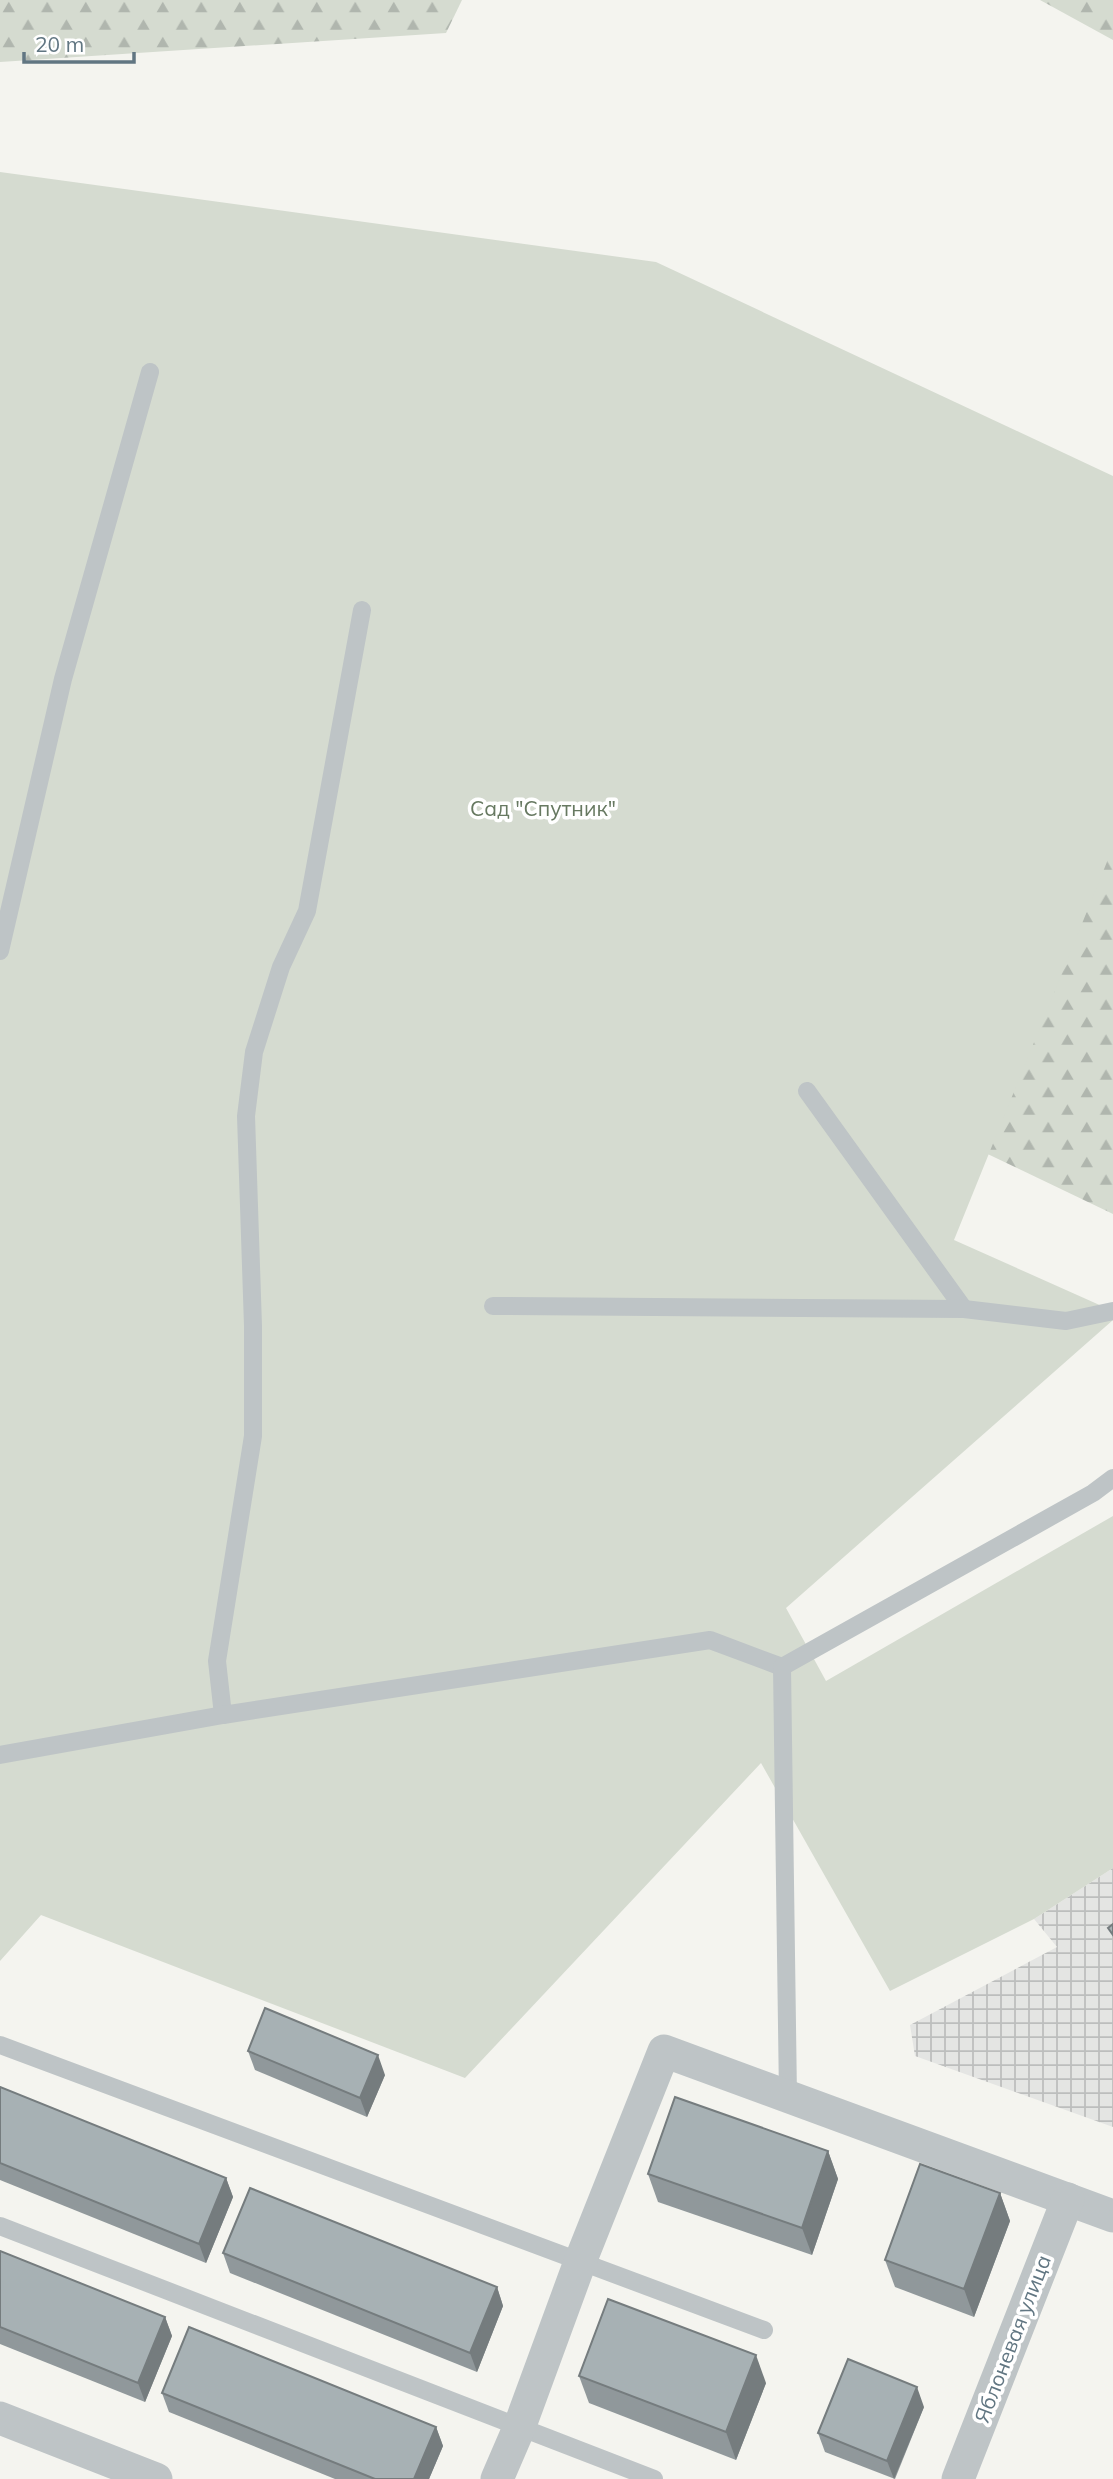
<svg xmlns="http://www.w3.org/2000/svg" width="1113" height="2479" font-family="Mulish,sans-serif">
	<defs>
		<pattern id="industrial-grid" width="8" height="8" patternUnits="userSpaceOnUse" patternTransform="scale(1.75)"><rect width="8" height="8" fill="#e4e5e3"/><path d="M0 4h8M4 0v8" fill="none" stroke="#bcbebd"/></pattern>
		<pattern id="forest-firs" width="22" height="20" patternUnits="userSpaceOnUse" patternTransform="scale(1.75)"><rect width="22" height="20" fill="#d5dbd0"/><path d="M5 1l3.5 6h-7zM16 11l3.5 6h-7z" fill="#b0b6ae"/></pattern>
	</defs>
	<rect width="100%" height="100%" fill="#f4f4ef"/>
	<path fill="url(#industrial-grid)" d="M1113,1868V2127L915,2056L910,2025L1057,1947L1034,1919Z"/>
	<g fill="url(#forest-firs)">
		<path d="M0,0H462L446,33L0,62Z"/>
		<path d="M1040,0H1113V40Z"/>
		<path d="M1113,829V1214L973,1147Z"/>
	</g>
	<path fill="#d5dbd0" d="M0,172L656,262L1113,476V847L954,1240L1113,1311V1320L786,1608L826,1681L1113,1516V1868L1034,1919L890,1991L761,1763L465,2078L41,1915L0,1961Z"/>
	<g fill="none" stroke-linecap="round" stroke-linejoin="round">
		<g stroke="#bec4c6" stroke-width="18">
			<path d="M0,951L63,679L150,372"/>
			<path d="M807,1091L964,1309"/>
			<path d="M493,1306L964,1309L1066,1321L1113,1311"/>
			<path d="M223,1715L217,1661L253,1436V1326L246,1116L254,1052L281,967L307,911L362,610"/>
			<path d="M0,1755L223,1715L710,1640L782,1667"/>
			<path d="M0,2045L764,2330"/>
			<path d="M788,2097L782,1667L1093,1493L1113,1478"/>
			<path d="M0,2226L654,2479"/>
		</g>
		<g stroke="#bec4c6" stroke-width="33">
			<path d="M0,2418L156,2479"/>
			<path d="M497,2479L519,2428L580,2262L664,2051L1113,2216"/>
			<path d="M958,2479L1068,2199"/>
		</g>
	</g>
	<g fill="#90989b">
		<path d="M248,2051L385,2075L367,2117L255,2070Z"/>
		<path d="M0,2087L226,2178L233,2197L206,2263L0,2180Z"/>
		<path d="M828,2151L838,2179L812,2255L658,2202L648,2174Z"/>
		<path d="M1000,2193L1010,2221L974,2317L895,2287L885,2260Z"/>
		<path d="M0,2251L165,2317L172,2336L145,2402L0,2344Z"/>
		<path d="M223,2253L497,2287L503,2306L477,2372L230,2273Z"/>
		<path d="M579,2376L766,2383L736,2460L589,2403Z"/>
		<path d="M162,2393L436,2427L443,2446L429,2479H335L169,2412Z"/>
		<path d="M924,2407L895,2479L825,2452L818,2433Z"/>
	</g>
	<g fill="#757c7e">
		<path d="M378,2055L385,2075L367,2117L360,2098Z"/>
		<path d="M828,2151L838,2179L812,2255L802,2228Z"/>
		<path d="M226,2178L233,2197L206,2263L199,2244Z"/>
		<path d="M1000,2193L1010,2221L974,2317L964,2289Z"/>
		<path d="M497,2287L503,2306L477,2372L470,2353Z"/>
		<path d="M165,2317L172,2336L145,2402L138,2383Z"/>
		<path d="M756,2355L766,2383L736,2460L726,2432Z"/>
		<path d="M917,2387L924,2407L894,2479L887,2461Z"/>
		<path d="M436,2427L443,2446L429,2479H414Z"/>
	</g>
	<g fill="#a7b1b4" stroke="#757c7e" stroke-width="2">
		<path d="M1113,1924V1935L1108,1928Z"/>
		<path d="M265,2008L378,2055L360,2098L248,2051Z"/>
		<path d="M0,2087L226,2178L199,2244L0,2163Z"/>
		<path d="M675,2097L828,2151L802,2228L648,2174Z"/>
		<path d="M920,2164L1000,2193L964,2289L885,2260Z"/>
		<path d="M250,2188L497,2287L470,2353L223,2253Z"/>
		<path d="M0,2251L165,2317L138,2383L0,2327Z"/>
		<path d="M608,2299L756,2355L726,2432L579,2376Z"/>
		<path d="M189,2327L436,2427L414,2479H375L162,2393Z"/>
		<path d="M848,2359L917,2387L887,2461L818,2433Z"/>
	</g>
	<g text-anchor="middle" stroke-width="7" stroke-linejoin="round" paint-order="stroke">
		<g font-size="21" fill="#677961" stroke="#fff">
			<text x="543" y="816">Сад "Спутник"</text>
		</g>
		<g font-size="21" fill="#617682" stroke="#fff">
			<text transform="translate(1013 2339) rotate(-69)" y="7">Яблоневая улица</text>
		</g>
	</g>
	<path d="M24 52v10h110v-10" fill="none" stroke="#617682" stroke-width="3.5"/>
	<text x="35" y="52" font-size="21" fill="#617682" stroke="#ffffff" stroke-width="5" paint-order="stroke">20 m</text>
</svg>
